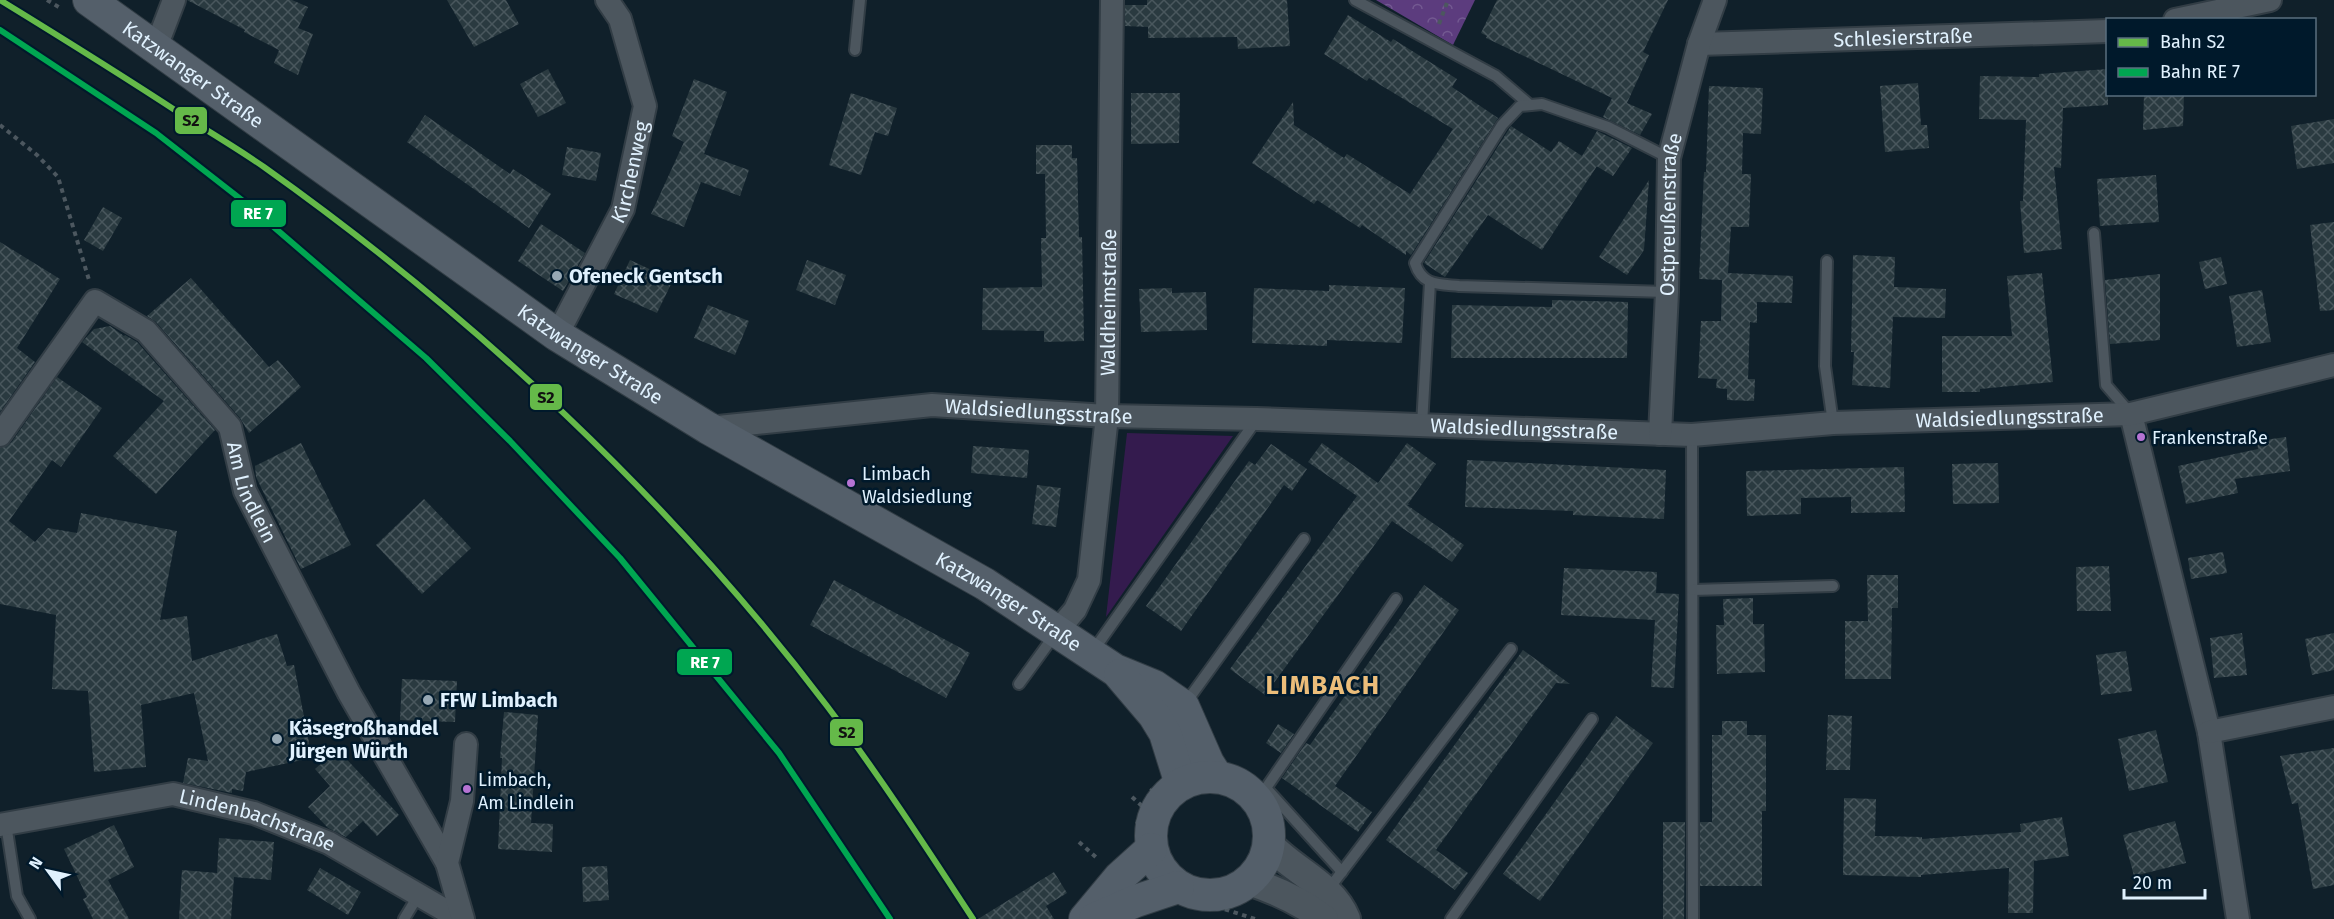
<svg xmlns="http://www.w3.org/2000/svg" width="2334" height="919" font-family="'Fira Sans',sans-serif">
	<defs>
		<pattern id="forest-crowns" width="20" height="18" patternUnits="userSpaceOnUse" patternTransform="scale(1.5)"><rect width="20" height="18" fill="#5c3c7e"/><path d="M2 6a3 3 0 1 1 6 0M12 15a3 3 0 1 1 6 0" fill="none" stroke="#735991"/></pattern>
		<pattern id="building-cross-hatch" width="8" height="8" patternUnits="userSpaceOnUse" patternTransform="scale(1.5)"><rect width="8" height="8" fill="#2a3a40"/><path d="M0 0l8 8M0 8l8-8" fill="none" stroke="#49575d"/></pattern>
	</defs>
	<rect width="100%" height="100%" fill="#10202a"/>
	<path fill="#341b4e" d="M1127,433L1233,436L1106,617Z"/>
	<path fill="url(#forest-crowns)" d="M1376,0H1475L1453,45Z"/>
	<g fill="url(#building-cross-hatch)">
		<path d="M187,0H292L308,7L298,28L313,34L298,75L274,63L279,50L244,32L245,30Z"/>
		<path d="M447,0H506L519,24L474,47Z"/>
		<path d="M1147,0H1287L1290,46L1238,49L1237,37L1148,38V27L1125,26V5H1147Z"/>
		<path d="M1497,0H1668L1643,52L1649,55L1627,103L1652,114L1640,135L1603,117L1612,98L1486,38L1487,36L1481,33Z"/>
		<path d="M1348,15L1391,42L1393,39L1457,79L1452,87L1498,118L1411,255L1406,251V255L1362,225L1360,228L1317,200L1314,204L1252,163L1293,102L1294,125L1344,158L1347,154L1410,194L1453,129L1369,78L1367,81L1324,54Z"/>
		<path d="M548,69L566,103L538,117L520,84Z"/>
		<path d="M2108,69V105L2063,108L2061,168L2054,167L2062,249L2024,253L2020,201H2023L2026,120L1979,119L1980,76L2039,77V74Z"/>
		<path d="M694,79L727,92L704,154L749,170L740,196L701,182L684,227L651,214L684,142L672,136Z"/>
		<path d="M1918,83L1921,125H1927L1929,148L1885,152L1880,86Z"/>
		<path d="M1709,86L1763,88L1761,134L1743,133L1742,174H1751L1749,227H1731L1728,273L1793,276L1792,303L1757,302V323L1750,322L1748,379H1755L1754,401L1727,400V389L1716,388L1717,379L1698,378L1701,321H1721L1722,280L1699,279L1704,172H1706Z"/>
		<path d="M851,93L897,108L888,136L875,132L861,175L829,165Z"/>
		<path d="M1131,93H1180L1179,143L1131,144Z"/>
		<path d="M2144,94H2184L2183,126L2143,130Z"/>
		<path d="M425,115L510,174L513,169L551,194L529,228L407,142Z"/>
		<path d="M2334,119V163L2297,169L2291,126Z"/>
		<path d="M1511,126L1551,152L1559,141L1582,156L1597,131L1632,148L1613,176L1593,164L1597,166L1542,250L1488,215L1445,277L1424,263Z"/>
		<path d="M1036,145H1072V158H1077L1079,237H1082L1084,341L1044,342V331L982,330L983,288L1042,287L1041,238H1046L1045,174H1036Z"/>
		<path d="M567,147L601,153L596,181L562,175Z"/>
		<path d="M2156,175L2159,222L2100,226L2097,179Z"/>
		<path d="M1649,180L1644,250L1627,275L1599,257Z"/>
		<path d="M103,207L122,218L103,251L84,240Z"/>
		<path d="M2334,222V310L2320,311L2310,225Z"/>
		<path d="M541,224L585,253L563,291L518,261Z"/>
		<path d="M0,242L60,279L17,348L35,362L0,412Z"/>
		<path d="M1853,255L1895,257L1894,287L1946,289L1945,318L1893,317L1890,388L1852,385L1854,352H1851Z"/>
		<path d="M2221,257L2227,284L2205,289L2199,262Z"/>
		<path d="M630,260L673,280L657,313L614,294Z"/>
		<path d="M807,260L846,275L835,305L796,290Z"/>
		<path d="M2042,273L2053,382L1980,389V392H1942V336H2012L2007,276Z"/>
		<path d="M2160,274V340L2110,344L2105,280Z"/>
		<path d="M191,278L269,367L278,360L301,387L249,433L240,418L156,322L147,316Z"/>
		<path d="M1329,285L1405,288L1402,343L1327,340V346L1252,343L1254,288L1329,291Z"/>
		<path d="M1172,288V293L1206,292L1207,330L1141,332L1139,289Z"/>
		<path d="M2262,290L2271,342L2237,347L2229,296Z"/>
		<path d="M1552,300L1628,302L1627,358H1451L1452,305L1552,307Z"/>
		<path d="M708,305L749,321L735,355L694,338Z"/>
		<path d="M110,326L124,336L125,335L137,342L215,430L156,494L113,456L164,401L82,342L94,329Z"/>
		<path d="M57,377L102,408L61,467L52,460L9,521L35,542L48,528L77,533L81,513L177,531L160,620L187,616L192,661L277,634L287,666L294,665L312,758L246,772L243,791L232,789V793L183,783L188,758L208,761L194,693L141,705L146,767L94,772L88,691L52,689L56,615L0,604V448L11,443Z"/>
		<path d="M2286,437L2290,471L2235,479L2238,493L2186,504L2178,466L2258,449L2257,441Z"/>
		<path d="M301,443L351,545L301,569L256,477L255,466Z"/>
		<path d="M1322,443L1378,483L1407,443L1436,464L1408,504L1410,505H1407L1464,545L1452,562L1392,521L1265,695L1230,669L1357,496L1308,462Z"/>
		<path d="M1271,444L1307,469L1292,491L1284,485L1181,631L1146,606L1249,461L1255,465Z"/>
		<path d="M973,446L1029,450L1027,478L971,473Z"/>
		<path d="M1467,460L1666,470L1664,519L1573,515V511L1465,507Z"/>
		<path d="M1998,463L1999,503L1953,504L1952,464Z"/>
		<path d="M1904,467L1905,512L1851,513V497L1801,498V514L1747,516L1746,471Z"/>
		<path d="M1037,485L1061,488L1056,527L1032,524Z"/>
		<path d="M424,499L471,548L422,594L376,545Z"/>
		<path d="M2223,552L2227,573L2191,579L2188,558Z"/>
		<path d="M2109,566L2111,611H2077L2076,567Z"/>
		<path d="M1564,568L1657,572L1656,593L1679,594L1674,688L1651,687L1655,620L1561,615Z"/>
		<path d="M1867,575H1898V608H1892L1891,679H1845V621H1868Z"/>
		<path d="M834,580L970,653L946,698L810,625Z"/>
		<path d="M1424,585L1459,610L1335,786L1372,812L1358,832L1282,778L1306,743L1310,745Z"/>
		<path d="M1753,598V624H1764L1765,672L1717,674L1716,625H1724L1723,599Z"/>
		<path d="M2242,633L2247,675L2214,678L2210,638Z"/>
		<path d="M2334,633V670L2312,675L2305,639Z"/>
		<path d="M1523,650L1570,684L1556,683L1436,850L1468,873L1455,890L1386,840Z"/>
		<path d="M2126,651L2132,691L2101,695L2096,655Z"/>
		<path d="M402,679L457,681L455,722L400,720Z"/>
		<path d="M504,712L538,715L531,823L553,824L552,852L498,849L502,758H500Z"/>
		<path d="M1828,715L1852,716L1850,770H1826Z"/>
		<path d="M1616,716L1653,743L1540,901L1503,874Z"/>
		<path d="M1722,721H1747V735H1766V811H1762V886H1700V822H1712V735H1722Z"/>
		<path d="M1278,724L1294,734L1281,753L1266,743Z"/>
		<path d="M2156,730L2168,782L2129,791L2118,739Z"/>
		<path d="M2334,748V885L2313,889L2298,803L2292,804L2280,756Z"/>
		<path d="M337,749L399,815L377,836L363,821L346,837L328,828L308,807L330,786L315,769Z"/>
		<path d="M1844,798L1876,799L1875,836L1922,837V839L2021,832L2020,824L2062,817L2069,856L2034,861L2033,913H2008L2009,868L1921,875V877L1843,875Z"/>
		<path d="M2175,821L2186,863L2134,876L2123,835Z"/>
		<path d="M1663,822H1685L1684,919H1663Z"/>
		<path d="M114,825L134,867L108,880L129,919H93L83,899L87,897L64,849Z"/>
		<path d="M219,838L274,842L271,880L234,877L231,919H179L182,870L217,873Z"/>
		<path d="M607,866L609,900L583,902L582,867Z"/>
		<path d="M320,868L361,892L348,915L307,890Z"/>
		<path d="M1054,872L1067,893L1046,906L1054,919H978Z"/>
	</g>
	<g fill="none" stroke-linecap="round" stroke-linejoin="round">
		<defs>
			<g id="service">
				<path d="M1355,0L1496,76L1530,105"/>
				<path d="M855,50L860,0"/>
				<path d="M2094,233L2106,385L2131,414"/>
				<path d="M1827,261L1825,366L1833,423"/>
				<path d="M1667,292L1459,286C1439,284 1422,286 1415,263L1502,125L1520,106L1542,104L1608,127L1669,158"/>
				<path d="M1422,425L1430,282"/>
				<path d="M1692,435L1693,919"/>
				<path d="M1693,590L1833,586"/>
				<path d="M1093,651L1257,419"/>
				<path d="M1019,684L1056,633"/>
				<path d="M1185,704L1304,539"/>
				<path d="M6,824L17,896L30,919"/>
				<path d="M1342,872L1266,788L1396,599"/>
				<path d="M1328,890L1511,649"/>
				<path d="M404,919L418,896"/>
				<path d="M1451,919L1592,719"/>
			</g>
			<g id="minor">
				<path d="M2175,20L2270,0"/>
				<path id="s1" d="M1699,44L2108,31"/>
				<path d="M156,47L174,0"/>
				<path id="s2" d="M557,335L623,209L645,106L620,19L607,0"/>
				<path d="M2131,414L2209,732L2238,919"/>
				<path id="s3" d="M708,428L932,405L1107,416L1257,419L1692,435L1833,423L2131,414L2334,365"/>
				<path id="s4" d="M1660,434L1667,292L1669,158L1699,44L1715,0"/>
				<path id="s5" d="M0,435L95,301L146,331L230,427L245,491L349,693L447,863"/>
				<path id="s6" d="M1058,630L1075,610L1089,580L1107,416L1112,0"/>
				<path d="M2209,732L2334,707"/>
				<path id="s7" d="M0,825L173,794L254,813L329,843L460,919"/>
				<path d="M463,919L447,863L462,801L466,744"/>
			</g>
			<g id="tertiary">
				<path d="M1269,844C1293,871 1332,884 1346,919"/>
				<path d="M1249,881C1276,890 1301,901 1324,919"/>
			</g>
			<g id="secondary">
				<path id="s8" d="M89,0L557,335L708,428L985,584L1115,670L1154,686L1183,706L1208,763L1217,777"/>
				<path d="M1120,675L1154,715L1165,733L1181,784"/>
				<circle cx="1210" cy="836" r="59"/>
				<path d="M1085,919L1120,877L1151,849"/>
				<path d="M1095,919L1136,901L1178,887"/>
			</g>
		</defs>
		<use href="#service" stroke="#323d45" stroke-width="14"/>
		<use href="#minor" stroke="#323d45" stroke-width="26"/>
		<use href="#tertiary" stroke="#323d45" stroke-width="32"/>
		<use href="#secondary" stroke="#323d45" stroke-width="34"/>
		<g stroke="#4c575f" stroke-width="4" stroke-dasharray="4.5 4.5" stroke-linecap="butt">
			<path d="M47,0L62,9"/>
			<path d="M1439,24L1448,0"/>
			<path d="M0,125L37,155L58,177L89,280"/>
			<path d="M1132,797L1143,807"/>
			<path d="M1137,824L1152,789"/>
			<path d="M1079,842L1099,860"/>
			<path d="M1198,908L1224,909L1255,919"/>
		</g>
		<use href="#service" stroke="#4c565e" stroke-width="10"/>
		<use href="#minor" stroke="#4c565e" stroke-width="22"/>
		<use href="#tertiary" stroke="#4c565e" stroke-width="28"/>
		<use href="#secondary" stroke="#545f6a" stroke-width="32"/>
		<defs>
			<path id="rail-1" d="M0,0C62,38 123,76 184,116C211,133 238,149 264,167C475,317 670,499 827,706C879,775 926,847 973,919"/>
			<path id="rail-2" d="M0,30L156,133L247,204L426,358L510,441L620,558L779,753L890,919"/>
		</defs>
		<use href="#rail-1" stroke="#00192b" stroke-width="10"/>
		<use href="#rail-2" stroke="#00192b" stroke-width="10"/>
		<use href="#rail-1" stroke="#65b949" stroke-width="6"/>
		<use href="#rail-2" stroke="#00a651" stroke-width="6"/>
	</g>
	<g fill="#97a8b4" stroke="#00192b" stroke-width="2">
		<circle cx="557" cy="276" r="6"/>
		<circle cx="428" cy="700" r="6"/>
		<circle cx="277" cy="739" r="6"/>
	</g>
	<g fill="#b673d3" stroke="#00192b" stroke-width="2">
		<circle cx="2141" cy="437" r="5"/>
		<circle cx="851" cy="483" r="5"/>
		<circle cx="467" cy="789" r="5"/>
	</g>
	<g text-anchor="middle" stroke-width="5" stroke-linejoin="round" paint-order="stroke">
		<g font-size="18" fill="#e0f1fe" stroke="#00192b" text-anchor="start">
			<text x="2152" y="444">Frankenstraße</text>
			<text x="862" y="480">Limbach<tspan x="862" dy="23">Waldsiedlung</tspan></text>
			<text x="478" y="786">Limbach,<tspan x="478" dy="23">Am Lindlein</tspan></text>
		</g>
		<g font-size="20" fill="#e0f1fe" stroke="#00192b">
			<text dy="7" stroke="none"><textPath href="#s1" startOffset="204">Schlesierstraße</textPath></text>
			<text dy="7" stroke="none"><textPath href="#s8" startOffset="128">Katzwanger Straße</textPath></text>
			<text dy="7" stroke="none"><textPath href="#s2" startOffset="180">Kirchenweg</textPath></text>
			<text dy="7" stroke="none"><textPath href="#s4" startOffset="220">Ostpreußenstraße</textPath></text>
			<text dy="7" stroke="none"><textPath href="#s6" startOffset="338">Waldheimstraße</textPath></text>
			<text dy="7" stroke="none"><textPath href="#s8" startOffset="614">Katzwanger Straße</textPath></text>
			<text dy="7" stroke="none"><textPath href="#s3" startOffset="332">Waldsiedlungsstraße</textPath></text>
			<text dy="7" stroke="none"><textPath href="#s3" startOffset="1304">Waldsiedlungsstraße</textPath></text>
			<text dy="7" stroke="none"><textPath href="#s3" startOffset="818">Waldsiedlungsstraße</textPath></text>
			<text dy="7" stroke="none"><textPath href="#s5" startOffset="420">Am Lindlein</textPath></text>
			<text dy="7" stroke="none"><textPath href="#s8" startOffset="1100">Katzwanger Straße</textPath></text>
			<text dy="7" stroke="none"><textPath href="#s7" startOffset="264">Lindenbachstraße</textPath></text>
		</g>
		<g font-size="20" font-weight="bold" fill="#e0f1fe" stroke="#00192b" text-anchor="start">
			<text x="569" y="283">Ofeneck Gentsch</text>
			<text x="440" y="707">FFW Limbach</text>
			<text x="289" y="735">Käsegroßhandel<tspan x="289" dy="23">Jürgen Würth</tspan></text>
		</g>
		<g font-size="26" font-weight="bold" letter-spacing="1.5" fill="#ebbd7a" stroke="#00192b">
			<text x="1323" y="694">LIMBACH</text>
		</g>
	</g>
	<g stroke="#00192b" stroke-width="2">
		<rect x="174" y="106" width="34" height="29" rx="6" fill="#65b949"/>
		<rect x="230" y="199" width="57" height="29" rx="6" fill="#00a651"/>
		<rect x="529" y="383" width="34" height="28" rx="6" fill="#65b949"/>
		<rect x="676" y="648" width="57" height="28" rx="6" fill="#00a651"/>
		<rect x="829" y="718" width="35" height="29" rx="6" fill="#65b949"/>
	</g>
	<g font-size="16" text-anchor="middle" font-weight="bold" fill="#fff">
		<text x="258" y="219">RE 7</text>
		<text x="705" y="668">RE 7</text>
	</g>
	<g font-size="16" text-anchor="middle" font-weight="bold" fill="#111">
		<text x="191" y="126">S2</text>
		<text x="546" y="403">S2</text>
		<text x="847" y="738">S2</text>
	</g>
	<rect x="2106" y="18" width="210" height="78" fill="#00192b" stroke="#5a6f7f" stroke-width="1.5"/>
	<rect x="2118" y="38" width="30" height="9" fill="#65b949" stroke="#5a6f7f" stroke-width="1.5"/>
	<text x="2160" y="48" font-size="18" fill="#e0f1fe">Bahn S2</text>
	<rect x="2118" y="68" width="30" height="9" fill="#00a651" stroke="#5a6f7f" stroke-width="1.5"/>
	<text x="2160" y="78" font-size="18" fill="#e0f1fe">Bahn RE 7</text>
	<g transform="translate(48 871) rotate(303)" stroke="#00192b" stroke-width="4.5" paint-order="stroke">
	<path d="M0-4.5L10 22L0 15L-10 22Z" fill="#e0f1fe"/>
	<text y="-9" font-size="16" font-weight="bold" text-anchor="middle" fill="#e0f1fe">N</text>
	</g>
	<path d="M2124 889v9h81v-9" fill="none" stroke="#e0f1fe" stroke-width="3"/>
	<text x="2133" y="889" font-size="18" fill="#e0f1fe" stroke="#00192b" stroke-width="4.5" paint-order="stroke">20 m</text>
</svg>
